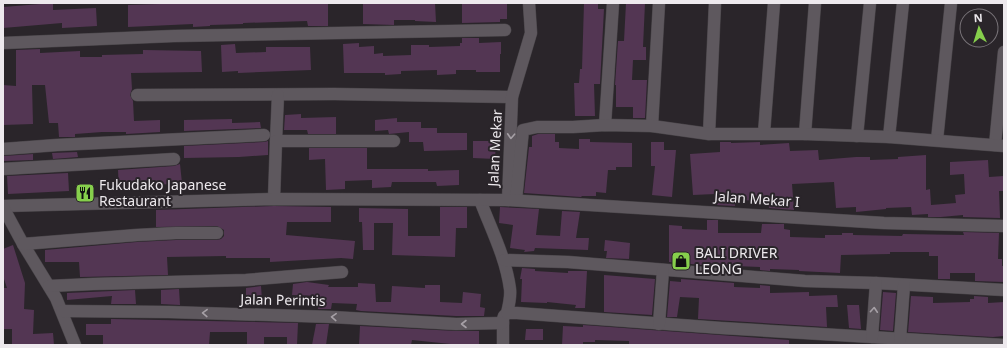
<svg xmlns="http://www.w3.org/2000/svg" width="1007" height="348" font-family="'Noto Sans',sans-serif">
	<rect width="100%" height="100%" fill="#2a252a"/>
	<g fill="#533653">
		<path d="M53,3V10L96,8L97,26L62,28V23L3,28V7Z"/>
		<path d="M190,3V4L224,3H328V26H308L307,21L243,23V24L210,25V26L193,27V24L128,27V5Z"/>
		<path d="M363,3H435L436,22L415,21V20H394V25L363,24Z"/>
		<path d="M462,3H507V19H500V22L462,23Z"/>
		<path d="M584,3H598V9H604L600,84H594L595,116H575L574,83H579L580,69H582Z"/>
		<path d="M626,3H645L643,47H646V60H633L632,80H647L645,118H633V107H616V85H615L618,41H624Z"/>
		<path d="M462,38H479V43L501,42V54H500V72H476V70H456V74L437,75V70L401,71V74L385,75V73H344L343,44L359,43V47L374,46V54L383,53V56L411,55V45H429V47L460,46V43H462Z"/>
		<path d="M235,44L236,53L266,52V47H310L311,70L238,73V71L222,72L221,45Z"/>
		<path d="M40,49V53L80,51V57H102V55L143,54V50L201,51L202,72L131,73L132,89L130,95L133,101L134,121L160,120V132L126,134V132H102L75,134V137H59L58,123H49L45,85H32L33,124L3,125V85L16,86V50Z"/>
		<path d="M301,114V118L336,117V134H308L307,130H284L285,115Z"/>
		<path d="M397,118V122H421V128H437V133H467V150L424,151L423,142H409V132L389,134L388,130L375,131V120Z"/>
		<path d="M232,119V123L260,122L261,128L184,131V120Z"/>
		<path d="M538,134H555V142H559V148L579,149V139H590V142L632,143V167H616V170H608L606,193L596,192V196H582L581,197L524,193L529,147H532V136Z"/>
		<path d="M268,141V155L239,157L184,158V146L264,142Z"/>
		<path d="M473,141H496L495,159L473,158Z"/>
		<path d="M651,142H664V150H676L672,197L652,195L655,166H651Z"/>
		<path d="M720,142H731V143L760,142V145L789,143L790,151L818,150L819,160L856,157H870V160L898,159V157L926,155V190L930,189L931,205L956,203L955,195L965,194L964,174L950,175V162L988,160L989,177L1004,176V191H999L1000,218L963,217V215L941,217H928V214L912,215L911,207L886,208V209L856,212V207L836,208L834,182L792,184L794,210L769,208V201L735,200V206L716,205L715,194L693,195L690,154L720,152Z"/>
		<path d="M309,148H367V169H428V171L459,170V185L437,186L436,182H392L391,187L372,188V180L345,181V189L326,190L325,159L309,160Z"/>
		<path d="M77,152L78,157L53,159L52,153Z"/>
		<path d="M33,154V160L4,161V156Z"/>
		<path d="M180,164L182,183L145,186V189L119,190L118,170L174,166Z"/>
		<path d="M68,173L69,191L8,194L7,176Z"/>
		<path d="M274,206L331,207V222H287L286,235L355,241L353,259L341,258L270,262V258H226V256L167,257L168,275L80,277L79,262H45V250L137,242L176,240H217L221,239L224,236V230L217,226L156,227V210Z"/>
		<path d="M440,207H467V228H456L455,257L392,255L393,223H374V250H363L362,222H359V208L408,209V236H440Z"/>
		<path d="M500,207L539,209L536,235L560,236L562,211L580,212L576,238H589L588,250L535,248L534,251L524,252L525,250L510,248L513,225L499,223Z"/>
		<path d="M707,220H718V233H761L762,224H784V229L790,230V237L825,238V235H842V233H853V235L902,236L903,234L964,235L963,232L999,233L998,259H1002V266H1004V282L975,281V273H950V279H938V256H929V252H890V254L841,255L840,273L799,271V270L770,269V271L760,270V267L735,266V268L669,262V225L682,226V229L707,230Z"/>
		<path d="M605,240L630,243L629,259L606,258L607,251H604Z"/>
		<path d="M13,245L25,283L24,309L34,310L33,334L53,333L54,345H12V329H3V288H7L3,276V249Z"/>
		<path d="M522,268L535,269V271L568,273V271H587L585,308H575L576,305L547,302V303L521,302L522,279H520Z"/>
		<path d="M604,275L655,279L652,315L604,312Z"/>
		<path d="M681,279L734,283V287L760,288V285L770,286V293L809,292V296L837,295L838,307H826L827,327L698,319L699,298L680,297L677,317H667L670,281L681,282Z"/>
		<path d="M307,282L329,285L328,287H358V283L375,284L376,302H391L392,286L425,288V285H440V302L462,303L463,292L481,294L480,307L485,308L484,316H456L361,311L356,310L357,304L332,303L331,309H318L320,296L292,295L293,284Z"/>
		<path d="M261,286L262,300H246V288Z"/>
		<path d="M179,289L180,305L161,304V290Z"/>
		<path d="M135,290L136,304H111L112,296L67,300V293Z"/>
		<path d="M883,292L896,293L893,331L880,330Z"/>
		<path d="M911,296L933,297V303L970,302V299H974V296L988,297V303L1004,302V336L993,337L908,332Z"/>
		<path d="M847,305H859L861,329L849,328Z"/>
		<path d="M111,319L298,323L297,345H287V337H264V345H247V332H210L209,345H103V335H86V324H111Z"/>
		<path d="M316,324H329L326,345H312Z"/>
		<path d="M583,325L789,340V345H641L629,344V341L595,340V342H583V345H562L563,326L583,327Z"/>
		<path d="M360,326L456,331H479V345H460L412,340L411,345H359Z"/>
		<path d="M526,329H543V340H525Z"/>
	</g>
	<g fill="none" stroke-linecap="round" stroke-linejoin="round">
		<defs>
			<g id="minor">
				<path d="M3,43L174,36L505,30"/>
				<path d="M137,95L334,94L512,97"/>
				<path d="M605,125L613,3"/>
				<path d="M652,126L659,3"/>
				<path d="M764,133L774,3"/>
				<path d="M709,134L715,3"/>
				<path d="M805,134L815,3"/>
				<path d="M857,136L870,3"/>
				<path d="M889,137L903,3"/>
				<path d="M937,140L951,3"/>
				<path d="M276,141L278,95"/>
				<path d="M995,145L1004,52"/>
				<path d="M3,149L57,145L264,135"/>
				<path d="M3,169L174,159"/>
				<path d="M274,199L276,141H394"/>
				<path d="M480,200C491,229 506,258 510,289C511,297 509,305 507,313L504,316L503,319V345"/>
				<path d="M508,200L512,97L531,33L529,3"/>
				<path d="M516,200L523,130L537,127H573L605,125L652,126L709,134H805L889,137L1004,146"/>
				<path d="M3,206L274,199L508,200L884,223L1004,226"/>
				<path d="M3,207L23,244L56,298L75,345"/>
				<path d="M23,244L137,235L176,233H217"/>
				<path d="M504,260L568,262L805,281L876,283L1004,290"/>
				<path d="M49,286L93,284L246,280L342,272"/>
				<path d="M62,311L169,312L332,317L456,324L503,323"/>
				<path d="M507,313H517L721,328L1004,345"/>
				<path d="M659,324L663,270"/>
				<path d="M872,337L876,283"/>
				<path d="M900,339L904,285"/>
			</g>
		</defs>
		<use href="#minor" stroke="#474347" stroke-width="13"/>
		<use href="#minor" stroke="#5e585e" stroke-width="12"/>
	</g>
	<defs><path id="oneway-chevron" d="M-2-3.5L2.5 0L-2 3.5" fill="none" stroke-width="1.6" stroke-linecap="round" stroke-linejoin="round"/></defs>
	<g stroke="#a6a0a6">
		<use href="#oneway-chevron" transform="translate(511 136) rotate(93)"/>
		<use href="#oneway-chevron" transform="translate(874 310) rotate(-86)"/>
		<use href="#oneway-chevron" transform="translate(205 313) rotate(-178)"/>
		<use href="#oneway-chevron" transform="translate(334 317) rotate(-177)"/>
		<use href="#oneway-chevron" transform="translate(464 324) rotate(180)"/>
	</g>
	<defs>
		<symbol id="restaurant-square" viewBox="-11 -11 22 22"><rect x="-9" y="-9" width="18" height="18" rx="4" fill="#86cf4c" stroke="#2a252a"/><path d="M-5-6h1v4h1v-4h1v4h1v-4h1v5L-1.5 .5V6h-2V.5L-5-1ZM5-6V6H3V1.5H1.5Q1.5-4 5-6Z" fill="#111"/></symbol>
		<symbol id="shop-square" viewBox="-11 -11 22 22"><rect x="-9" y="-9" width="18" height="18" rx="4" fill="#86cf4c" stroke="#2a252a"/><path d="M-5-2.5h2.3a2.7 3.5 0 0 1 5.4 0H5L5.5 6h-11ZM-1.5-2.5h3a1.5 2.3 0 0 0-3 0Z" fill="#111"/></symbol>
	</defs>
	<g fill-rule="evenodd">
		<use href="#restaurant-square" x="74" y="182" width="22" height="22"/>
		<use href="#shop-square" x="670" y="250" width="22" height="22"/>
	</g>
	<g text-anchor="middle" stroke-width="4" stroke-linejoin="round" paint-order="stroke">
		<g font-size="14" fill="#ede9ed" stroke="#2a252a">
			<text transform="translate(495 148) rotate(-87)" y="5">Jalan Mekar</text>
			<text transform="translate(757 199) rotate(4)" y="5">Jalan Mekar I</text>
			<text transform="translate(283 300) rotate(1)" y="5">Jalan Perintis</text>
		</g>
		<g font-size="14" fill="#ede9ed" stroke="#2a252a" text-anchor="start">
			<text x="99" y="190">Fukudako Japanese<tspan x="99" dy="16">Restaurant</tspan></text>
			<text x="695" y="258">BALI DRIVER<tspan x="695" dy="16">LEONG</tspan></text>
		</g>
	</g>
	<rect width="1007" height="348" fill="none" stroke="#ede9ed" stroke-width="8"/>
	<g transform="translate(979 28) rotate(356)"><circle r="19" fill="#2a252a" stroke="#787378"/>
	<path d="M0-3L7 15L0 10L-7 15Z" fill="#86cf4c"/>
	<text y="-6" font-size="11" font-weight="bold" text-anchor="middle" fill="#ede9ed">N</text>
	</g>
</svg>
